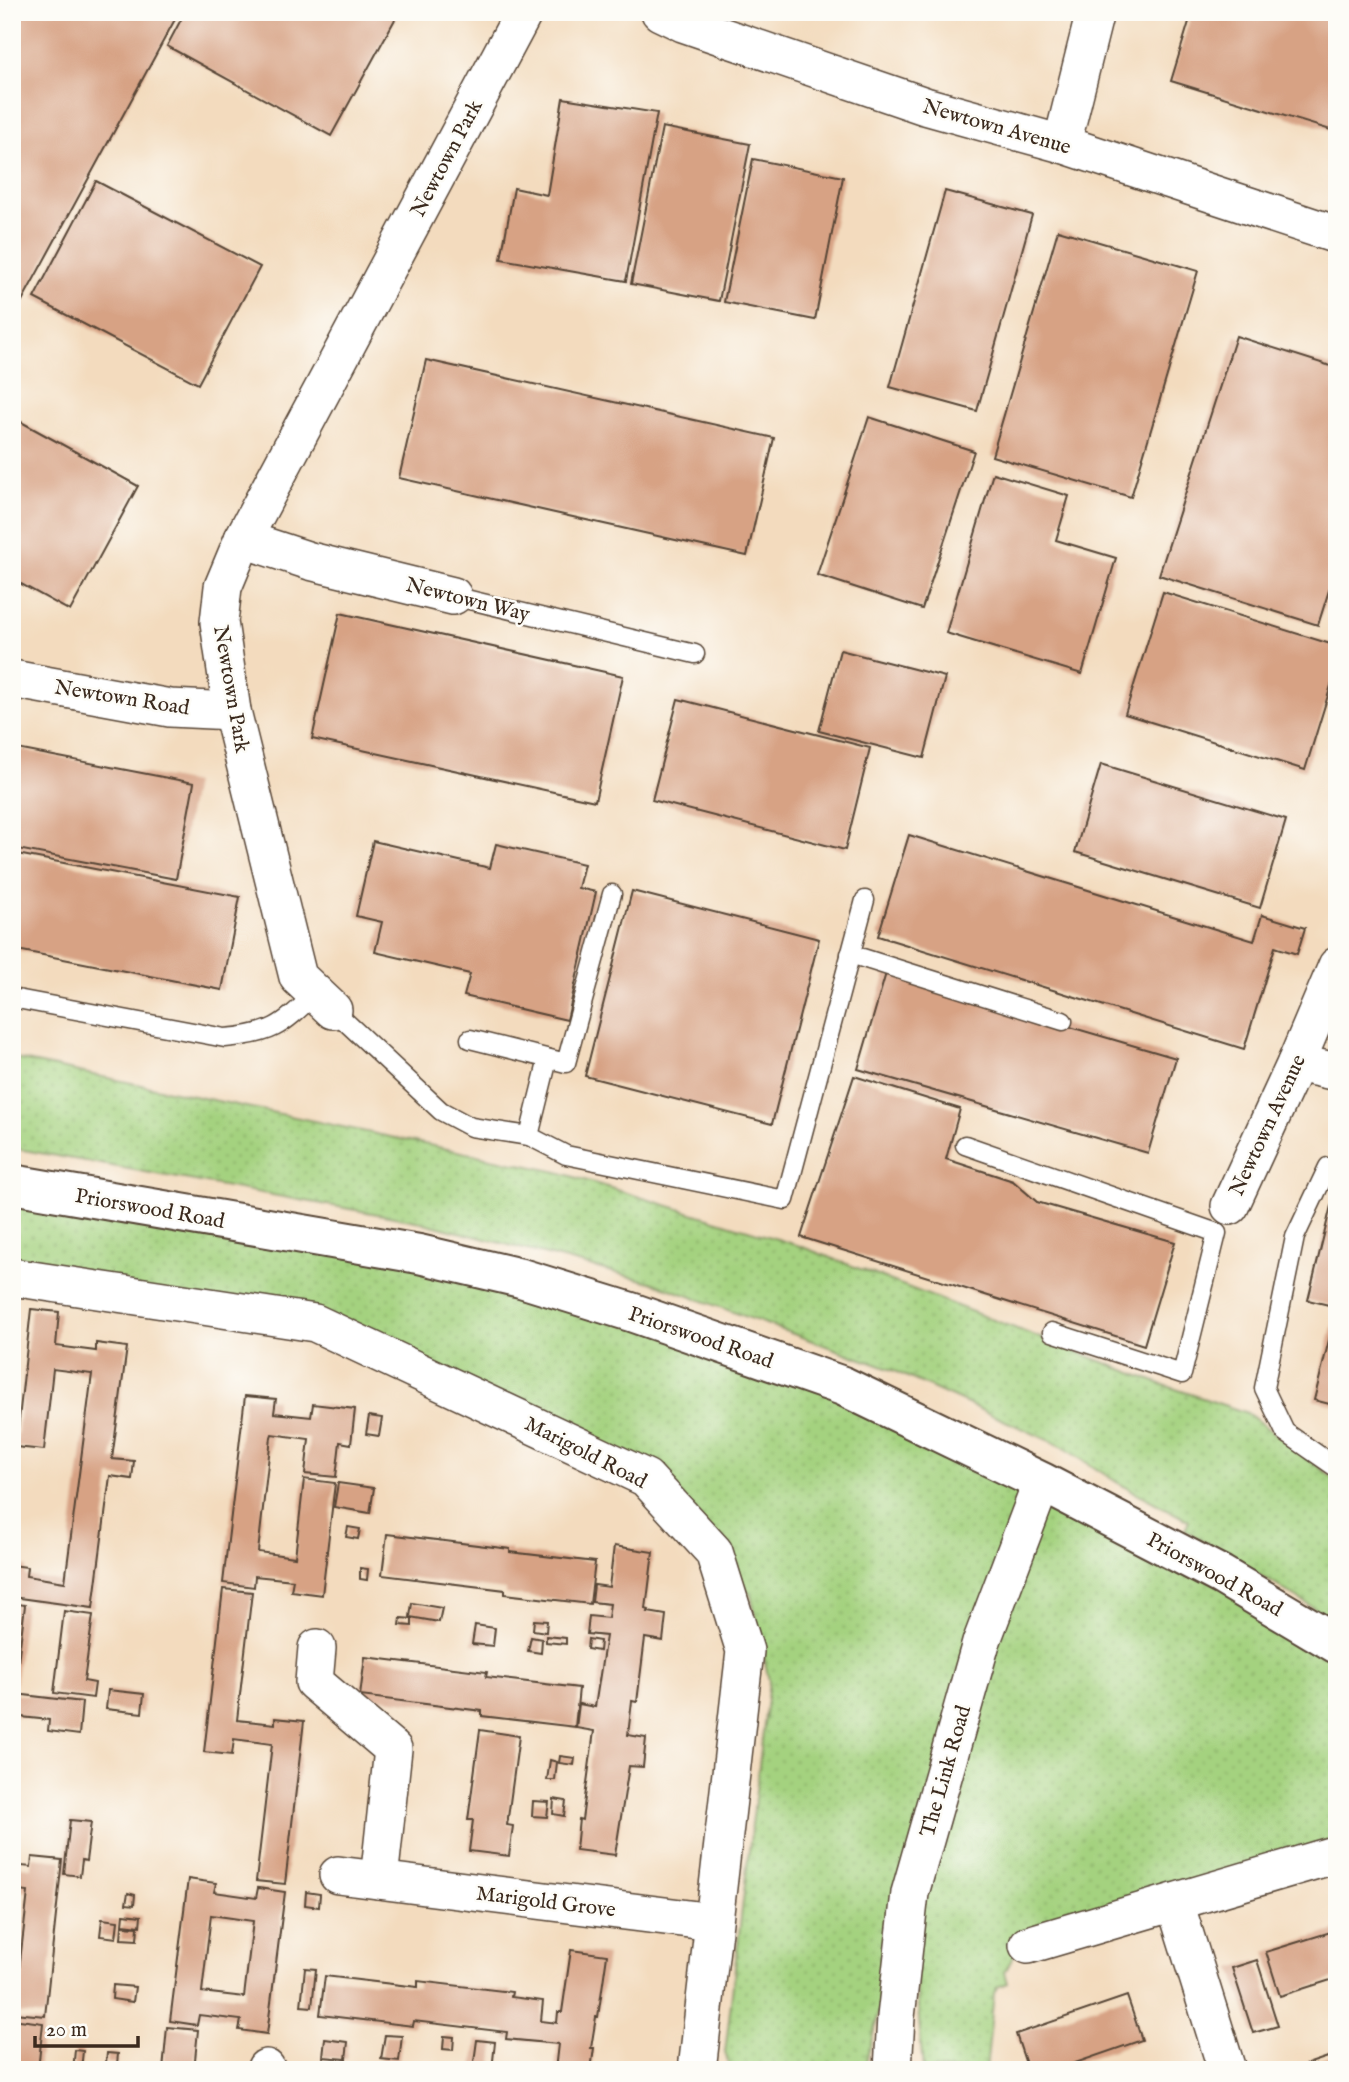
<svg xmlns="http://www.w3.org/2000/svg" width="1349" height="2082" font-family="'IM FELL English',serif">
	<defs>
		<pattern id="grass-dots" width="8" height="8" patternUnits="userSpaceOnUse" patternTransform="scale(1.75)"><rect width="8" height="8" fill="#a4d27f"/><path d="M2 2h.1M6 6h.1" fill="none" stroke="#8eb46d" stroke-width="1.8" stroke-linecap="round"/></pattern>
	</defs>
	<rect width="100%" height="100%" fill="#fdfcf7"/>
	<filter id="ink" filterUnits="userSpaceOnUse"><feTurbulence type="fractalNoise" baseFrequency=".0143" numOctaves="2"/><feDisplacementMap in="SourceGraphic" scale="14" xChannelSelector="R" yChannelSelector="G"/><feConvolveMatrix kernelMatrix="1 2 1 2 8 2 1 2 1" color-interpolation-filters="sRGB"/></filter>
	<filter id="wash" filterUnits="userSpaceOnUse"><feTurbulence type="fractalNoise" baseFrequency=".00686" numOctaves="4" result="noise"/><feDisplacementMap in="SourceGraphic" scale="28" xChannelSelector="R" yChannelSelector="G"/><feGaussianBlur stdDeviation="1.57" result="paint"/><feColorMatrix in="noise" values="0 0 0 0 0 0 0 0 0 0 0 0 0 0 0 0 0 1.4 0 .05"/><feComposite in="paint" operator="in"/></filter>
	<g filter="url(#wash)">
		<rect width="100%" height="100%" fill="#f3dbbe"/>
		<g fill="url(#grass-dots)" stroke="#707e4e" stroke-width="2">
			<path d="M12,1058L558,1172L800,1246L1158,1383L1247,1413L1337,1481V1622L1185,1530L1189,1521L1118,1483L1061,1446L892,1370L651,1282L416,1221L12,1148Z"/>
			<path d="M12,1185L468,1262L843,1387L1337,1648V1858L1023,1938L1005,1972L1008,1983L997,1987L994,1993L986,2070H923L909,1894L864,2070H731L725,2053L769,1681L751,1595L646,1478L316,1323L12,1277Z"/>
		</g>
		<g id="blocks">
			<g fill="#d7a284" fill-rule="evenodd">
				<path d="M12,12H179L16,312L12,310Z"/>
				<path d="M185,12H399L331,136L167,46Z"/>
				<path d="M1192,12H1337V132L1171,81Z"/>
				<path d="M563,98L657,113L626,281L501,259L514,188L547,195Z"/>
				<path d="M662,127L750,144L719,301L631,284Z"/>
				<path d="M753,159L843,177L815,320L724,302Z"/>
				<path d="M96,181L260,267L198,384L34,298Z"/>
				<path d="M945,191L1032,215L977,411L890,387Z"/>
				<path d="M1058,230L1198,271L1131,497L992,456Z"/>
				<path d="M1236,336L1337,368V490L1335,496H1337V565L1318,625L1159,575Z"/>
				<path d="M426,360L774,438L747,556L399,478Z"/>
				<path d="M12,417L138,486L70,611L12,579Z"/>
				<path d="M869,417L974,451L922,609L817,575Z"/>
				<path d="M993,473L1069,496L1056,540L1116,558L1082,674L946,633Z"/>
				<path d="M1163,592L1337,646V666L1305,770L1125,714Z"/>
				<path d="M340,613L623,676L595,801L312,739Z"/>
				<path d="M840,650L945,677L924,758L819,731Z"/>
				<path d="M678,699L870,748L845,850L652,800Z"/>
				<path d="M12,748L194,783L176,879L12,848Z"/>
				<path d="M1101,764L1286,820L1260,908L1075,852Z"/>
				<path d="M909,835L1254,941L1262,915L1305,928L1297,954L1275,947L1244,1049L878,936Z"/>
				<path d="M373,841L490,868L496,844L584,864L578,888L596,892L567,1020L464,996L470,974L375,952L382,922L356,916Z"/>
				<path d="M12,853L240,897L222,990L12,949Z"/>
				<path d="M632,891L819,939L772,1124L585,1076Z"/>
				<path d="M886,973L1176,1058L1148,1153L858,1069Z"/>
				<path d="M854,1076L960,1109L946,1159L1013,1181L1037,1202L1175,1242L1144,1345L801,1237Z"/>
				<path d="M1331,1206L1337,1207V1307L1308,1300Z"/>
				<path d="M31,1309L59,1312L56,1346L96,1351V1343L127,1347L112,1459L134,1461L132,1479L110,1476L93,1608L12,1597V1565L27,1567L26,1576L65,1582L92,1374L53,1369L44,1450L16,1447Z"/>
				<path d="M1336,1312H1337V1406L1314,1400Z"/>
				<path d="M245,1396L276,1399L274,1413L311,1417L313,1404L355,1409L351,1444L340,1442L336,1477L305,1474L309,1439L272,1434L271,1437L258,1552L295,1557L304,1479L335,1483L322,1595L291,1591L293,1580L255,1576L254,1587L223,1583Z"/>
				<path d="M369,1416L382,1418L379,1436L366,1434Z"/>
				<path d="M338,1483L374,1488L370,1513L334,1507Z"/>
				<path d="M348,1527L360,1529L358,1539L346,1537Z"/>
				<path d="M387,1534L510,1549V1552L595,1562L590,1604L505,1594V1590L382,1575Z"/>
				<path d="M614,1546L653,1552L646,1609L649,1610L648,1612L666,1615L663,1641L645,1638L637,1702L632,1701L628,1735L646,1738L643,1767L629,1766L615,1855L576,1850L579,1819L582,1820L594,1731L576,1728L579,1704L595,1707L606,1636L587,1634L589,1616L608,1618L610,1604L592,1602L594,1585L609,1587Z"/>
				<path d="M360,1568L368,1569L367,1580L360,1579Z"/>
				<path d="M223,1589L252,1592L237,1720L275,1724V1718L304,1721L285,1884L256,1881L272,1744L234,1739L232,1755L204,1752Z"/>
				<path d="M12,1603L25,1605L15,1687H12Z"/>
				<path d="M412,1603L442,1608L439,1622L410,1617Z"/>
				<path d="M64,1611L93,1615L84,1681L95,1683L93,1698L54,1693Z"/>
				<path d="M401,1618L412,1619V1626L400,1625Z"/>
				<path d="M534,1620L547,1621L546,1632L533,1630Z"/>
				<path d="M475,1625L495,1628L493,1646L472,1644Z"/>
				<path d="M546,1636L566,1638V1644L546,1642Z"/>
				<path d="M531,1637L542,1639L541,1653L528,1651Z"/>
				<path d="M588,1639L600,1641L599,1651L587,1649Z"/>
				<path d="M365,1657L487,1672L486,1677L579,1688L575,1727L482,1716V1711L360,1696Z"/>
				<path d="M108,1690L144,1694L142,1713L106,1709Z"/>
				<path d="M12,1691H16V1694L82,1702L79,1735L48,1731L49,1720L12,1716Z"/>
				<path d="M480,1730L519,1736L507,1825L513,1826L509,1856L469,1851L473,1820H468Z"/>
				<path d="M560,1756L575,1758L574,1765L559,1763Z"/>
				<path d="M550,1760L557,1762L555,1780H547Z"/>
				<path d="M554,1799L566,1801L564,1816L553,1814Z"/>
				<path d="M533,1801L549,1802L547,1817L532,1816Z"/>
				<path d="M70,1820L91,1822L86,1861L82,1860L80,1876L64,1874Z"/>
				<path d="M32,1857L62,1860L45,2016L14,2013L28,1892L12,1890V1865L31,1867Z"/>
				<path d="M188,1879L216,1883L214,1892L256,1898L258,1888L285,1892L267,2034L239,2030L241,2020L199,2015L197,2025L170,2021ZM211,1915L253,1921L244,1997L202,1992Z"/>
				<path d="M306,1892L320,1894L319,1907L305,1905Z"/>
				<path d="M128,1893L135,1895L134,1905L126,1904Z"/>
				<path d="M124,1914L141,1916L140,1926L123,1924Z"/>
				<path d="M102,1919L118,1921L116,1938L100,1936Z"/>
				<path d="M122,1926L138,1927L137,1940L121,1939Z"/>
				<path d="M1337,1930V1978L1280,1996L1266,1952Z"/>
				<path d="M571,1950L607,1955L598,2017H596L591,2048H594L591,2070H555L558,2044L506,2039L507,2032L414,2021L413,2026L320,2015L325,1976L418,1987V1981L512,1992L511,1997L543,2001L541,2021L557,2023L558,2012H562Z"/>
				<path d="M1257,1960L1278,2026L1253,2033L1232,1968Z"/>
				<path d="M305,1968L316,1969L312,2007L301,2006Z"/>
				<path d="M113,1985L135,1987L133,2002L112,1999Z"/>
				<path d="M1127,1996L1142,2040L1055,2070H1028L1016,2034Z"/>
				<path d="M12,2019L43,2023L38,2070H12Z"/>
				<path d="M167,2027L198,2030L194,2070H163Z"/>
				<path d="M385,2035L402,2036L399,2061L381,2059Z"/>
				<path d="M444,2036L454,2037L453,2050L443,2049Z"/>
				<path d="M325,2039L348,2042L346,2059L323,2057Z"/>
				<path d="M477,2040L495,2042L492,2070L473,2069Z"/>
				<path d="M75,2050L83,2051L81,2070H73Z"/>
				<path d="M107,2053L118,2054L117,2064L106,2063Z"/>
				<path d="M1337,2054V2070H1303L1301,2066Z"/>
			</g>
		</g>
	</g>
	<g filter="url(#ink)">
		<use href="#blocks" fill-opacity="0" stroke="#574536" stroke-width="2"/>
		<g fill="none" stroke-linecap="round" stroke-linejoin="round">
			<defs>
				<g id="service">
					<path d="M453,596L695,654"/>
					<path d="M850,954L1063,1021"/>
					<path d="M17,999L225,1038C273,1034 281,1026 315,994"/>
					<path d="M333,1010L441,1111L471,1127L529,1136L566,1155L785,1200L865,900"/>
					<path d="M470,1039L566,1063L612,894"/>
					<path d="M529,1136L548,1059"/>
					<path d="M965,1145L1217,1233L1182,1374L1052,1332"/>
					<path d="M1337,1168L1328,1167L1295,1237L1264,1388L1285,1432L1337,1468"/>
				</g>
				<g id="minor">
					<path d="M660,12L683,23L925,106L1062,144L1337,235"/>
					<path d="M1062,144L1095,12"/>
					<path d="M243,539L310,561L453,596"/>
					<path d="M12,679L170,708L232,711"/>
					<path d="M333,1010L298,977L232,711L219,622L223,587L243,539L524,12"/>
					<path d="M1296,1063L1337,1072"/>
					<path d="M1230,1206L1296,1063L1337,966"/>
					<path d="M12,1277L315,1323L646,1478L714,1552L745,1651L697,2070"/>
					<path d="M317,1648L314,1682L393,1749L379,1880"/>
					<path d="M338,1875L713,1922"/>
					<path d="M1175,1903L1227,2070"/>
					<path d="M1028,1945L1337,1854"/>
					<path d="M266,2070V2068"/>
					<path d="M893,2070L896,2017L910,1893L981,1643L1042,1482"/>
				</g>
				<path id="tertiary" d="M12,1184L419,1254L521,1278L631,1312L843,1386L1042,1482L1221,1575L1337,1644"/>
			</defs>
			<use href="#service" stroke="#574536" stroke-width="21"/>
			<use href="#minor" stroke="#574536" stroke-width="40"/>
			<use href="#tertiary" stroke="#574536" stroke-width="42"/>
			<use href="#service" stroke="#fff" stroke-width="18"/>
			<use href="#minor" stroke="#fff" stroke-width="37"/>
			<use href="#tertiary" stroke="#fff" stroke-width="38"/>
		</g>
	</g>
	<g text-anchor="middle" stroke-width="5" stroke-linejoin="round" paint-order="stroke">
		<g font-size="21" fill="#3b2a1e" stroke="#fdfcf7">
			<text transform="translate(997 126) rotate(16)" y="7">Newtown Avenue</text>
			<text transform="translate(446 158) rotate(-62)" y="7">Newtown Park</text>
			<text transform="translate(468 599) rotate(14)" y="7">Newtown Way</text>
			<text transform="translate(232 689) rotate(80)" y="7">Newtown Park</text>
			<text transform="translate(122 697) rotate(9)" y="7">Newtown Road</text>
			<text transform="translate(1267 1125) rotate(-65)" y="7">Newtown Avenue</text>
			<text transform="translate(150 1208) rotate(10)" y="7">Priorswood Road</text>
			<text transform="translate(701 1337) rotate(19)" y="7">Priorswood Road</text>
			<text transform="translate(586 1452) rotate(27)" y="7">Marigold Road</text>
			<text transform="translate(1215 1574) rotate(29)" y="7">Priorswood Road</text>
			<text transform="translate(945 1771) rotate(-74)" y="7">The Link Road</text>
			<text transform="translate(546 1901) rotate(7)" y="7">Marigold Grove</text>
		</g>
	</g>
	<rect width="1349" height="2082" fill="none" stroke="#fdfcf7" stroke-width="42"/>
	<path d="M35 2036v10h103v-10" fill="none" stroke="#3b2a1e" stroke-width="3.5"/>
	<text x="46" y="2036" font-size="21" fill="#3b2a1e" stroke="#fdfcf7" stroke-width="5" paint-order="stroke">20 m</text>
</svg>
